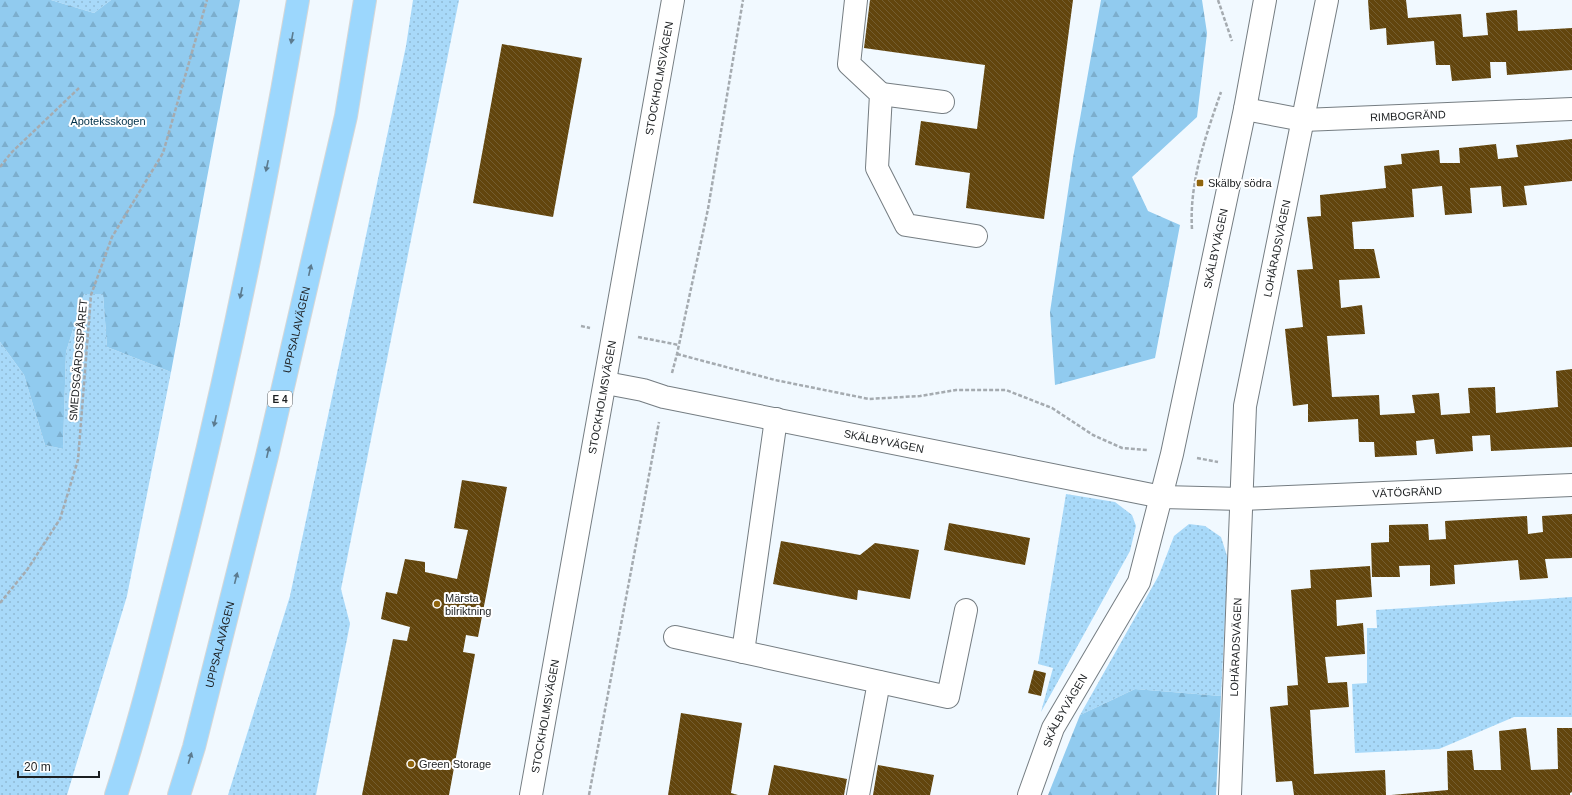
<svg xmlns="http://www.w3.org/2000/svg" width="1572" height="795" font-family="Helvetica,sans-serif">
	<defs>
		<pattern id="grass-dots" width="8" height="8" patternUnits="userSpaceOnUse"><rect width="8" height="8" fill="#a8d9f9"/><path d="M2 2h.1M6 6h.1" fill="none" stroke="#90bad5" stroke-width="1.8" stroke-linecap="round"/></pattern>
		<pattern id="forest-firs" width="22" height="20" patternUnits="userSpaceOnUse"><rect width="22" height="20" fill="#91cbef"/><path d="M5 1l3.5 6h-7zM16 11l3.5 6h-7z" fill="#7caecd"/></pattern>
		<pattern id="building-back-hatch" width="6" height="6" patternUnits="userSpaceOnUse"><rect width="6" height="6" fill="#62450d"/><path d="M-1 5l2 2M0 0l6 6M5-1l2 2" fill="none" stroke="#745d30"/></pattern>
	</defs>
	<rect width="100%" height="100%" fill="#f1f9ff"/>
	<g fill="url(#grass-dots)">
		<path d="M51,0H111L94,13Z"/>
		<path d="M413,0H459L341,589L350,624L316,795H228L290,596L406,46Z"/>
		<path d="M84,294H103L107,347L171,372L127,596L67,795H0V342L24,375L45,445L63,449L66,352Z"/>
		<path d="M1066,494L1115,502L1132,515L1136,526L1130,551L1041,712L1053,668L1038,664Z"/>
		<path d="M1189,524L1205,526L1221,537L1228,559L1221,696L1135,689L1080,715L1159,575L1174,536Z"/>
		<path d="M1572,597V717H1514L1439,749L1355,753L1352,684L1367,683V628H1377L1376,610Z"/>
	</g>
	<g fill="url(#forest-firs)">
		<path d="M0,0H51L94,13L111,0H240L171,372L107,347L103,294H84L66,352L63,449L45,445L24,375L0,342Z"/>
		<path d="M1101,0H1202L1207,33L1197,117L1132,177L1148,211L1180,225L1155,358L1055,385L1050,312L1073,158Z"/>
		<path d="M1135,689L1221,696L1216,795H1048L1080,715Z"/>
	</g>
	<g fill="url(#building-back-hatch)">
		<path d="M870,0H1073L1044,219L966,208L970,173L915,165L921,121L977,129L985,65L864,48Z"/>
		<path d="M1368,0H1406L1408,18L1461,14L1463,37L1488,35L1486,13L1517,10L1518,31L1572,28V70L1507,75L1506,62H1490L1491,78L1452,81L1450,65H1436L1434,41L1387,45L1386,28L1370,30Z"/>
		<path d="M502,44L582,58L553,217L473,203Z"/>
		<path d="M1572,139V181L1524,186L1527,205L1503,207L1501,186L1470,188L1472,213L1445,215L1442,186L1412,189L1414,217L1352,222L1354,249H1374L1380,278L1339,280L1341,308L1362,305L1365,334L1327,336L1332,397L1379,395L1380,415L1415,413L1412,395L1439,393L1441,415L1470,413L1468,388L1495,387L1496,413L1558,407L1556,371L1572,369V447L1491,451L1490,435L1472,436L1473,451L1436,454L1434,439L1416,441L1417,455L1375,457L1374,442H1359L1358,419L1308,422V404L1293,406L1285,329L1303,327L1297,270L1313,269L1307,217L1321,216L1320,195L1386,188L1384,166L1402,164L1401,154L1439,150L1440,163H1460L1459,148L1496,144L1498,159L1518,157L1516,145Z"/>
		<path d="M462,480L507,487L478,637L466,635L463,652L475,654L449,795H362L393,639L407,641L410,627L381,619L386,592L397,594L405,559L425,562V572L457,579L468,530L454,528Z"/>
		<path d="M1572,514V558L1545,559L1548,578L1520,580L1518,560L1454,565L1455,584L1430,586V565L1399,566L1400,577H1372L1371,543L1389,542V525L1428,524L1429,540L1446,539L1445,521L1527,516L1528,534L1543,532L1542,516Z"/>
		<path d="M949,523L1030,538L1025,565L944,550Z"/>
		<path d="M781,541L860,555L875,543L919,550L910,599L858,590L857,600L773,584Z"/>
		<path d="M1370,566L1372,597L1336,600L1337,626L1363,623L1365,654L1325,657L1328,683L1347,682L1349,707L1310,710L1314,774L1385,770L1386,795H1294L1292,781L1276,782L1270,707L1288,705L1287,686L1298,685L1291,590L1311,588L1310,570Z"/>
		<path d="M1034,670L1046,673L1041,696L1028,693Z"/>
		<path d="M681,713L742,723L731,793L738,795H668Z"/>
		<path d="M1526,728L1531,770L1558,769L1557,728H1572V792L1570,793V795H1391L1448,790L1447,751L1472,750L1474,770H1501L1499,731Z"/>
		<path d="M774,765L847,779L844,795H768Z"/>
		<path d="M878,765L934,775L930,795H873Z"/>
	</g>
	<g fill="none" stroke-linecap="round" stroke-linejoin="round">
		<defs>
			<g id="minor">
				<path d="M856,0L849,64L881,94L877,168L906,225L976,236"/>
				<path d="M881,94L943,102"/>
				<path id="s1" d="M1245,109L1303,120L1572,109"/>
				<path id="s2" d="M606,383L643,390L664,397L1162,497L1242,499L1572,485"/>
				<path d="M675,637L948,697L966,610"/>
				<path d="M743,652L776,419"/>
				<path id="s3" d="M531,795L673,0"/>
				<path d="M858,795L879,682"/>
				<path id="s4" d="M1029,795L1053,728L1139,582L1172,454L1245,109L1265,0"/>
				<path id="s5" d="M1230,795L1245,406L1327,0"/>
			</g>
			<g id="highway">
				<path d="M116,795C141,718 160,640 180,562C227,376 266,188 298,0"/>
				<path id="s6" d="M179,795L194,747L267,456L346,116L365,0"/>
			</g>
		</defs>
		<use href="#minor" stroke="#757d82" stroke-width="24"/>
		<use href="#highway" stroke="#d6d7d7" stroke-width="24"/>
		<g stroke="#a5abb0" stroke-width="2.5" stroke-dasharray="4 2" stroke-linecap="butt">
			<path d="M1218,0L1232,41"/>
			<path d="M0,167L11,153L79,88"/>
			<path d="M1192,229C1189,182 1206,135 1221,92"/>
			<path d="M581,326L590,328"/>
			<path d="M638,337L679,345"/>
			<path d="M677,354L775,380L869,399L920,396L956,390H1006L1052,408L1093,435L1122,448L1147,450"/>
			<path d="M672,373L677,354L708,209L743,0"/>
			<path d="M1197,458L1218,462"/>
			<path d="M0,603L27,570L60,519L78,460L91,295L112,237L163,153L207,0"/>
			<path d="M589,795L659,422"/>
		</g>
		<use href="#minor" stroke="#fff" stroke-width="22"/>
		<use href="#highway" stroke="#9cd7fd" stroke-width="22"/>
	</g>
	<defs><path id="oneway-solid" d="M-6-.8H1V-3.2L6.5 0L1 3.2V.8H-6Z"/></defs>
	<g fill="#5c7b8f">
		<use href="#oneway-solid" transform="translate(292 38) rotate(100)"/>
		<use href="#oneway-solid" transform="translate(267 166) rotate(102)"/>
		<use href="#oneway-solid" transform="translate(310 270) rotate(-77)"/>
		<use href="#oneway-solid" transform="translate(241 293) rotate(102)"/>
		<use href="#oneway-solid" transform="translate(215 421) rotate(102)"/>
		<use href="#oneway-solid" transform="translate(268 452) rotate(-77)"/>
		<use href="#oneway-solid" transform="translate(236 578) rotate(-76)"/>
		<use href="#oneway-solid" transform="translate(190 758) rotate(-73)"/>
	</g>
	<g fill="#90650d" stroke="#fff" stroke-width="1.5">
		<rect x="1196" y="179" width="8" height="8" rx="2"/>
		<circle cx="437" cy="604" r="4"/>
		<circle cx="411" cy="764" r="4"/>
	</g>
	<g text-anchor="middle" stroke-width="4" stroke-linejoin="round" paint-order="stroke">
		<rect fill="#fff" stroke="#606264" stroke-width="1" x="268" y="391" width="24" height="16" rx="3"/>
		<g font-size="10" font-weight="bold" fill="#1c1f21">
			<text x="280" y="403">E 4</text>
		</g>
		<g font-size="11" fill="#1c1f21" stroke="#fff">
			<text dy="4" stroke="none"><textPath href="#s3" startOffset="728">STOCKHOLMSVÄGEN</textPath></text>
			<text dy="4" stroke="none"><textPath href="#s1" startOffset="164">RIMBOGRÄND</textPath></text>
			<text dy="4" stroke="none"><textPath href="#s4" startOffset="583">SKÄLBYVÄGEN</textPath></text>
			<text dy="4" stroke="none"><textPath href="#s5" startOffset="550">LOHÄRADSVÄGEN</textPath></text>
			<text dy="4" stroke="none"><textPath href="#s6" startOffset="480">UPPSALAVÄGEN</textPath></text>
			<text transform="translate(78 360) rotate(-85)" y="4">SMEDSGÄRDSSPÅRET</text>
			<text dy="4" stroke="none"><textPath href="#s3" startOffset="404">STOCKHOLMSVÄGEN</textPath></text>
			<text dy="4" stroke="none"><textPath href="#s2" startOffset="284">SKÄLBYVÄGEN</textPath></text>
			<text dy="4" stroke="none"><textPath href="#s2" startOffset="813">VÄTÖGRÄND</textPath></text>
			<text dy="4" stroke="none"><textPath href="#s6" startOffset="156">UPPSALAVÄGEN</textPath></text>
			<text dy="4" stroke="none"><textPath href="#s5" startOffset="148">LOHÄRADSVÄGEN</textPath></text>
			<text dy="4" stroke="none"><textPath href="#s4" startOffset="92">SKÄLBYVÄGEN</textPath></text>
			<text dy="4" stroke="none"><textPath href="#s3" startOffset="80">STOCKHOLMSVÄGEN</textPath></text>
		</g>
		<g font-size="11" fill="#003149" stroke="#fff">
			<text x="108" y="125">Apoteksskogen</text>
		</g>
		<g font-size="11" fill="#1c1f21" stroke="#fff" text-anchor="start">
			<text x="1208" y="187">Skälby södra</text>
			<text x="445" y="602">Märsta<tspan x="445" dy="13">bilriktning</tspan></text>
			<text x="419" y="768">Green Storage</text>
		</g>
	</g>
	<path d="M18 771v6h81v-6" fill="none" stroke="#1c1f21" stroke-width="2"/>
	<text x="24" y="771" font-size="12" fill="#1c1f21" stroke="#ffffff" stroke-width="3" paint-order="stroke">20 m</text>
</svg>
